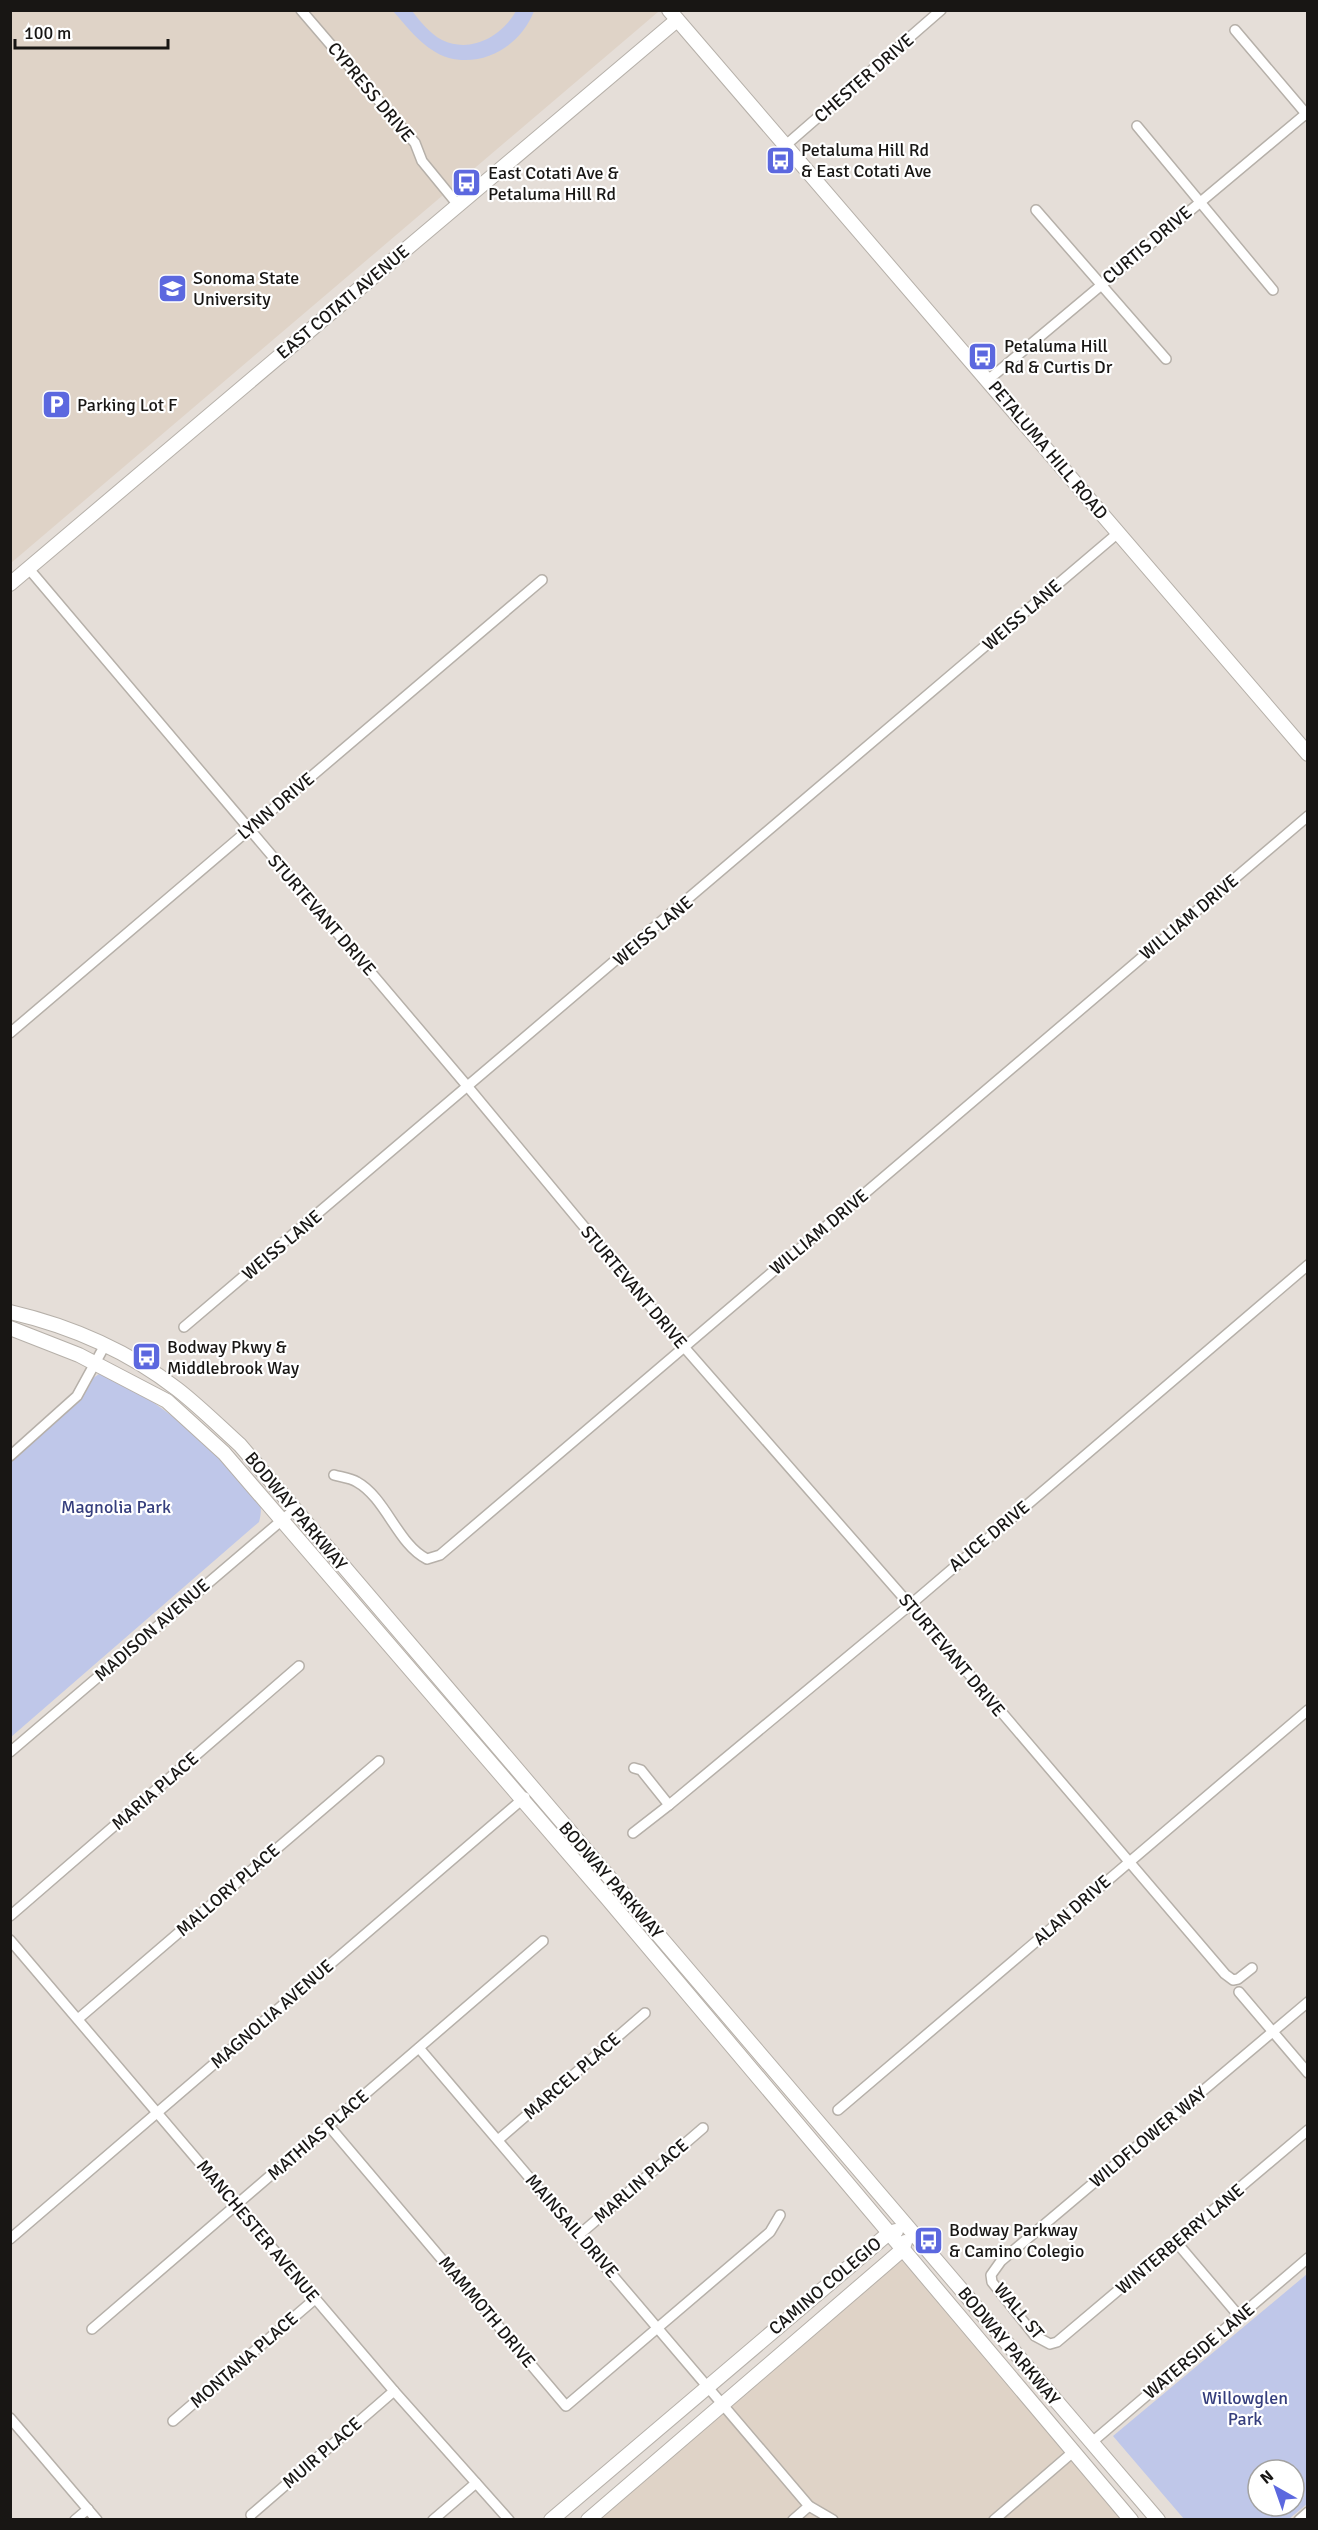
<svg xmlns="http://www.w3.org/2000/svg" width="1318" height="2530" font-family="Signika,sans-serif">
	<rect width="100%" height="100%" fill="#e5ded8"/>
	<g fill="#dfd3c7">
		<path d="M657,10L658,12L11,563V11Z"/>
		<path d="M902,2250L1131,2520H588Z"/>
	</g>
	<g fill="#bfc7e9" fill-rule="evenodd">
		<path d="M393,11H412C420,21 430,34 442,40C471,54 502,36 516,11H534C521,45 485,67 449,58C425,51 408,28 393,11Z"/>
		<path d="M99,1374C129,1375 246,1471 259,1500C262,1507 261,1515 259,1522L11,1737V1460L63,1415L89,1381Z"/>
		<path d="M1307,2274V2504L1289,2519H1184L1113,2436ZM1258,2470H1294V2506H1258Z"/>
	</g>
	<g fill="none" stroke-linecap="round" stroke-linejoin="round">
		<defs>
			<g id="street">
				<path d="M301,10L415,143L422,161L458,205"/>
				<path d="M1235,30L1308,116"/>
				<path d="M1137,126L1273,290"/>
				<path d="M786,145L941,10"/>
				<path d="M1036,210L1166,359"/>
				<path d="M988,380L1308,112"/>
				<path d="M29,569L468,1087L684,1347L910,1605L1225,1974L1233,1980L1238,1979L1252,1968"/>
				<path d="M10,1033L542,580"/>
				<path d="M184,1327L1118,533"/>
				<path d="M10,1456L77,1396L105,1345"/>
				<path d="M334,1475C341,1477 351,1478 357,1482C386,1498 398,1545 427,1559L440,1555L1308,816"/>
				<path d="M10,1752L295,1509"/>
				<path d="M634,1768L641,1770L669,1805L910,1605L1308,1265"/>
				<path d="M633,1833L669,1805"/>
				<path d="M10,1916L299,1666"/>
				<path d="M10,1940L394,2391L509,2520"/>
				<path d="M1239,1992L1308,2073"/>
				<path d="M1308,2002L1001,2261L991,2275L992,2282L1035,2336L1050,2344L1057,2342L1308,2130"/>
				<path d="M78,2019L379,1761"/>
				<path d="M419,2048L809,2506L833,2520"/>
				<path d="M838,2110L1308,1710"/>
				<path d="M329,2126L566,2406L770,2232L780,2215"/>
				<path d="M498,2140L645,2013"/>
				<path d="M579,2235L703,2128"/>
				<path d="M10,2239L525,1797"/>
				<path d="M1177,2243L1239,2316"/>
				<path d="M92,2329L543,1941"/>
				<path d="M10,2418L97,2520"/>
				<path d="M173,2421L315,2299"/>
				<path d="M1091,2443L1308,2258"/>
				<path d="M251,2515L394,2391"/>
				<path d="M75,2520L88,2509"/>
				<path d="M433,2520L476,2483"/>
				<path d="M793,2520L809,2506"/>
				<path d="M994,2520L1073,2452"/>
				<path d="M1299,2520L1308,2512"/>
			</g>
			<g id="secondary">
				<path d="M669,10L1308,754"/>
				<path d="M10,584L677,20"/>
				<path d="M10,1312C70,1326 128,1351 177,1389C199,1406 219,1426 240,1445L1158,2520"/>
				<path d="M10,1328L79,1355L167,1401L224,1453L607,1898L1131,2520"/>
				<path d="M551,2520L889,2233L896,2231"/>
				<path d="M588,2520L887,2263L902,2250L905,2242"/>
			</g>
		</defs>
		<use href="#street" stroke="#b6b0a9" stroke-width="12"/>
		<use href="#secondary" stroke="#b6b0a9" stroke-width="16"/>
		<use href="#street" stroke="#fff" stroke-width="9"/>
		<use href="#secondary" stroke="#fff" stroke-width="14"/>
	</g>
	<defs>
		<symbol id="bus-square" viewBox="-11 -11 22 22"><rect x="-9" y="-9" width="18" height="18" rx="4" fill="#5c68df" stroke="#fff"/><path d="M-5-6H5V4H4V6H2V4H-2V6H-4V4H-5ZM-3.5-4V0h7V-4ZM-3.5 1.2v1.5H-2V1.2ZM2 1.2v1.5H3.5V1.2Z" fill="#fff"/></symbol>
		<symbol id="university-square" viewBox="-11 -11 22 22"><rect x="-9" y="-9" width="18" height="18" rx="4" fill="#5c68df" stroke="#fff"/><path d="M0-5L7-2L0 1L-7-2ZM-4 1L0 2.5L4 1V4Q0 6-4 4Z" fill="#fff"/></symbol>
		<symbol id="parking-square" viewBox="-11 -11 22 22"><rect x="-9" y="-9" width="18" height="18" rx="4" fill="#5c68df" stroke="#fff"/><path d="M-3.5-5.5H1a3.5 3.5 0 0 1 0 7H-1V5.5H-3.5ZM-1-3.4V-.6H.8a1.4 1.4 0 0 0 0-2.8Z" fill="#fff"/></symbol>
	</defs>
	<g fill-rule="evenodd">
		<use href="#bus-square" x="764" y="144" width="33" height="33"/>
		<use href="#bus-square" x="450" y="166" width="33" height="33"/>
		<use href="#university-square" x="156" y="272" width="33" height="33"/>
		<use href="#bus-square" x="966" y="340" width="33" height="33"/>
		<use href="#parking-square" x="40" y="388" width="33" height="33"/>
		<use href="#bus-square" x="130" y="1340" width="33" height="33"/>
		<use href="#bus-square" x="912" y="2224" width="33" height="33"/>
	</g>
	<g text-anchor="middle" stroke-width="4.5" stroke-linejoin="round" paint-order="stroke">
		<g font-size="18" fill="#181614" stroke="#fff">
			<text transform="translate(864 78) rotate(-41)" y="6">CHESTER DRIVE</text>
			<text transform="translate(371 92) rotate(50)" y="6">CYPRESS DRIVE</text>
			<text transform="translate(1147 245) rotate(-40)" y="6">CURTIS DRIVE</text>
			<text transform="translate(343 302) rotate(-40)" y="6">EAST COTATI AVENUE</text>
			<text transform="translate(1048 450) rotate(50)" y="6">PETALUMA HILL ROAD</text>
			<text transform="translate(1022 615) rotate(-41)" y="6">WEISS LANE</text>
			<text transform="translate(276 806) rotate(-40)" y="6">LYNN DRIVE</text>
			<text transform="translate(322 915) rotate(49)" y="6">STURTEVANT DRIVE</text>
			<text transform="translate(1189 917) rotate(-40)" y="6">WILLIAM DRIVE</text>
			<text transform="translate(653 931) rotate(-40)" y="6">WEISS LANE</text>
			<text transform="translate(819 1232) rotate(-40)" y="6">WILLIAM DRIVE</text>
			<text transform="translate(282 1245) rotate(-40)" y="6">WEISS LANE</text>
			<text transform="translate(634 1287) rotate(50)" y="6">STURTEVANT DRIVE</text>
			<text transform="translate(296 1511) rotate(50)" y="6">BODWAY PARKWAY</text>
			<text transform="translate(989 1536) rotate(-40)" y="6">ALICE DRIVE</text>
			<text transform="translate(152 1630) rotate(-41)" y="6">MADISON AVENUE</text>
			<text transform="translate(952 1655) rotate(50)" y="6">STURTEVANT DRIVE</text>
			<text transform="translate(155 1791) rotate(-41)" y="6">MARIA PLACE</text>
			<text transform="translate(611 1880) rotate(49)" y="6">BODWAY PARKWAY</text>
			<text transform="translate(228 1890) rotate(-41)" y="6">MALLORY PLACE</text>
			<text transform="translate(1072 1910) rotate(-41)" y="6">ALAN DRIVE</text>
			<text transform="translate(272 2014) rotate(-41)" y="6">MAGNOLIA AVENUE</text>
			<text transform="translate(572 2076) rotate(-41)" y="6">MARCEL PLACE</text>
			<text transform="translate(318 2135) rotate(-41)" y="6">MATHIAS PLACE</text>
			<text transform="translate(1148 2137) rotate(-40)" y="6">WILDFLOWER WAY</text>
			<text transform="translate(641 2181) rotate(-41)" y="6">MARLIN PLACE</text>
			<text transform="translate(572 2226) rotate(49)" y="6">MAINSAIL DRIVE</text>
			<text transform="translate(258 2231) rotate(50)" y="6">MANCHESTER AVENUE</text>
			<text transform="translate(1180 2239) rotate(-40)" y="6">WINTERBERRY LANE</text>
			<text transform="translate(825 2286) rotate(-40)" y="6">CAMINO COLEGIO</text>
			<text transform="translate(1019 2311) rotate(50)" y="6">WALL ST</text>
			<text transform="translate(487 2312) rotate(50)" y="6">MAMMOTH DRIVE</text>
			<text transform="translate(1009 2346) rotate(50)" y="6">BODWAY PARKWAY</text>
			<text transform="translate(1199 2351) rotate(-40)" y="6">WATERSIDE LANE</text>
			<text transform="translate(244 2360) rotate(-41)" y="6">MONTANA PLACE</text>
			<text transform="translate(322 2453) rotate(-41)" y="6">MUIR PLACE</text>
		</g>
		<g font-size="18" fill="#181614" stroke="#fff" text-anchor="start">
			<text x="801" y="156">Petaluma Hill Rd<tspan x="801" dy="21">&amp; East Cotati Ave</tspan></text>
			<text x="488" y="179">East Cotati Ave &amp;<tspan x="488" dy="21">Petaluma Hill Rd</tspan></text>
			<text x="193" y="284">Sonoma State<tspan x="193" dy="21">University</tspan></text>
			<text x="1004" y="352">Petaluma Hill<tspan x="1004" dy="21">Rd &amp; Curtis Dr</tspan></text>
			<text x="77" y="411">Parking Lot F</text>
			<text x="167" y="1353">Bodway Pkwy &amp;<tspan x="167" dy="21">Middlebrook Way</tspan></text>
			<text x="949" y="2236">Bodway Parkway<tspan x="949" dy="21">&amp; Camino Colegio</tspan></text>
		</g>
		<g font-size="18" fill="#353e7d" stroke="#fff">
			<text x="116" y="1513">Magnolia Park</text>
			<text x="1245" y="2404">Willowglen<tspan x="1245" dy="21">Park</tspan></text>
		</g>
	</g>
	<rect width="1318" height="2530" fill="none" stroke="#181614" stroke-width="24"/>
	<g transform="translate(1276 2488) rotate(320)"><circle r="28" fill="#ffffff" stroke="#a3a2a1" stroke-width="1.5"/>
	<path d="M0-4.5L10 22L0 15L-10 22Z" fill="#5c68df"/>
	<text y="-9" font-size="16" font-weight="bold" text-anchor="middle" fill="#181614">N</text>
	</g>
	<path d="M15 39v9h153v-9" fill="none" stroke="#181614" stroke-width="3"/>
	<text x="24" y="39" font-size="18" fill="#181614" stroke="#ffffff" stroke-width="4.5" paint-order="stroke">100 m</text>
</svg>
